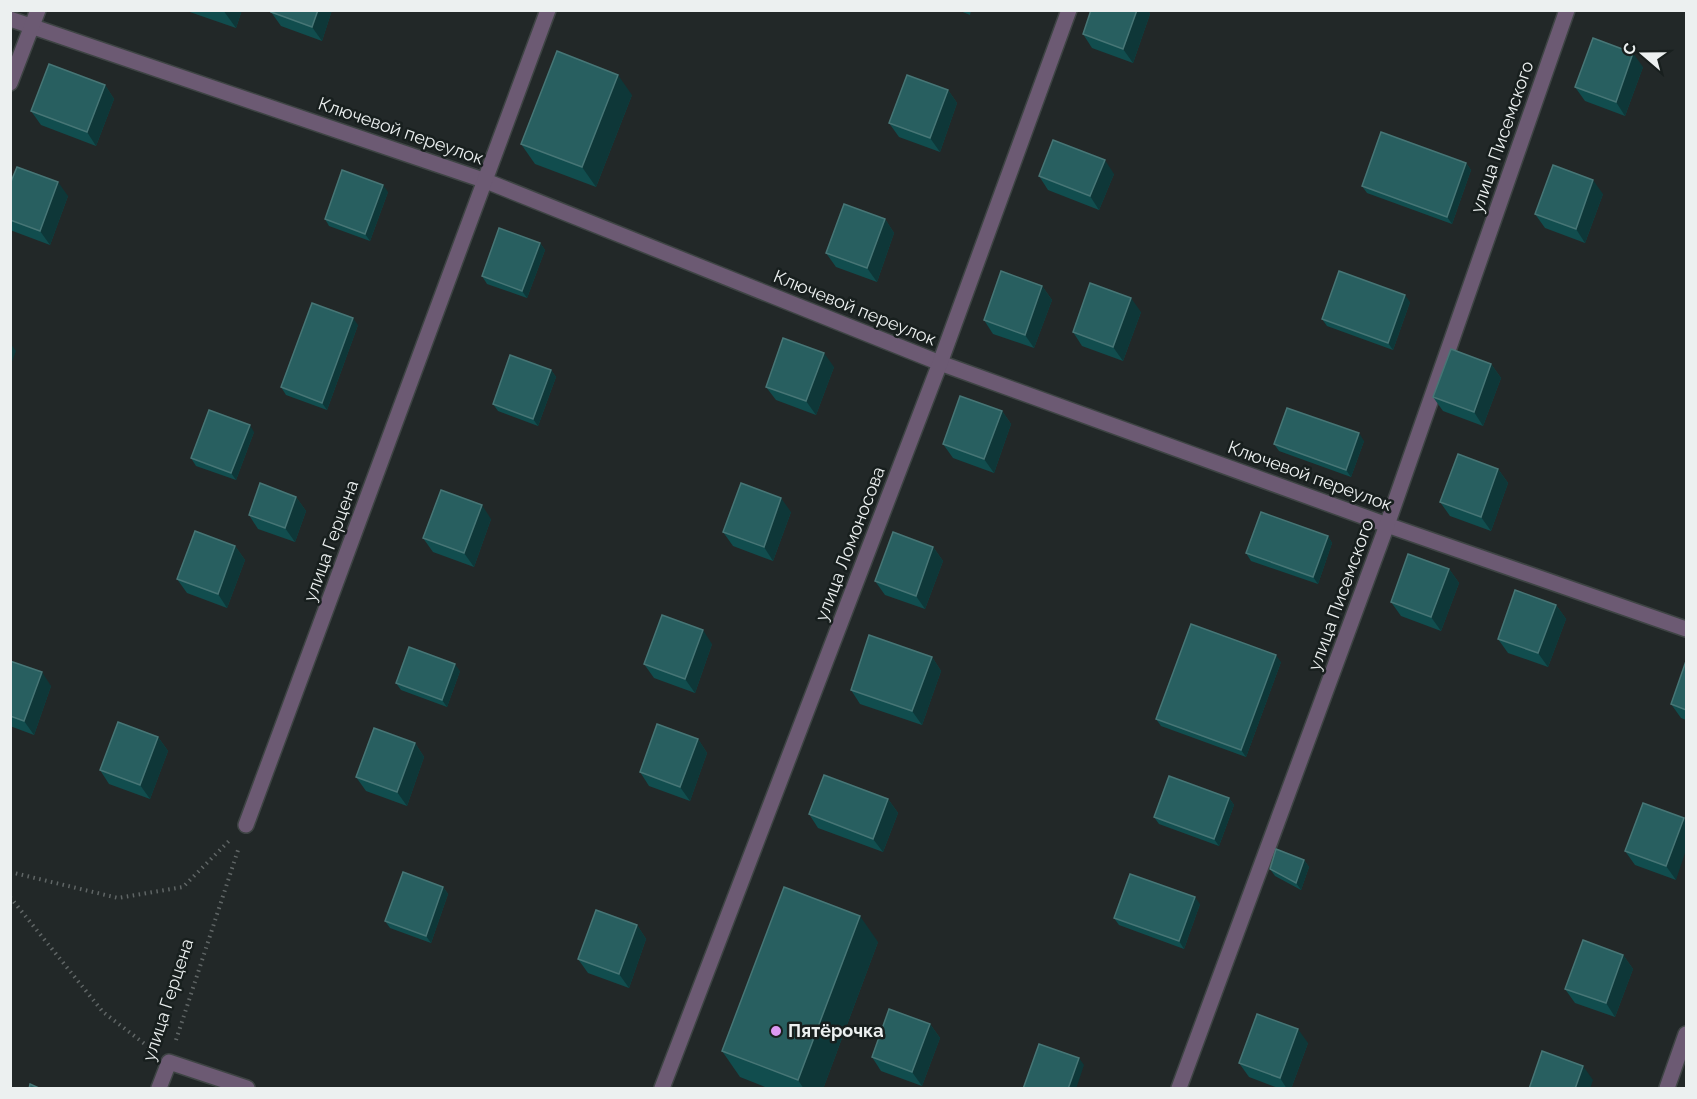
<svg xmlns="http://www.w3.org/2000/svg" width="1697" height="1099" font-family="Raleway,sans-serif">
	<rect width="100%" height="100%" fill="#222828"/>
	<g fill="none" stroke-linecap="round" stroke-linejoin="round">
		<defs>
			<g id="minor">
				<path d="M10,19L486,181L940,363L1387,525L1686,629"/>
				<path d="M10,83L38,10"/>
				<path d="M246,825L548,10"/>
				<path d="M159,1088L169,1062L247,1088"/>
				<path d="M662,1088L940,363L1069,10"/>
				<path d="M1179,1088L1387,525L1567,10"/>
				<path d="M1667,1088L1686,1034"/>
			</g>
		</defs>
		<use href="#minor" stroke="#3e4444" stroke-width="18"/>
		<g stroke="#606666" stroke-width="4" stroke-dasharray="1.5 4.5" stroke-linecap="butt">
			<path d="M10,872L118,898L183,887L230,840"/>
			<path d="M10,897L103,1012L150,1048"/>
			<path d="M176,1040L239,847"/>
		</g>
		<use href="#minor" stroke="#6c5a73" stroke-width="15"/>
	</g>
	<g fill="#114d4e">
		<path d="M184,10H242L236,28Z"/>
		<path d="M272,10H332L322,41L281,26L271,12Z"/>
		<path d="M958,10H971L970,15Z"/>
		<path d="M1091,10H1148L1150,14L1133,63L1092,48L1083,34Z"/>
		<path d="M1643,67L1625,116L1585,101L1575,87Z"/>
		<path d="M105,85L114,99L96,146L41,125L31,111Z"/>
		<path d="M948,90L957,103L940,152L899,137L889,123Z"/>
		<path d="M632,95L596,187L535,164L521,144Z"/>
		<path d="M1466,163L1471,170L1452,224L1367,193L1362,186Z"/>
		<path d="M1114,174L1099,210L1048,190L1039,176Z"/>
		<path d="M10,184L68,196L50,245L10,230Z"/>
		<path d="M388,192L370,241L329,226L325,219Z"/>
		<path d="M1603,194L1585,243L1545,228L1535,214Z"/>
		<path d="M885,219L894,233L877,282L836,267L826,253Z"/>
		<path d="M540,243L545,250L527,298L487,284L482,276Z"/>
		<path d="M1042,286L1052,300L1034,348L993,334L984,320Z"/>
		<path d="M1410,302L1393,350L1327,326L1322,319Z"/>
		<path d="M1141,312L1123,361L1082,346L1073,332Z"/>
		<path d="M358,325L327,410L286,395L281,387Z"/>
		<path d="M1491,364L1501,378L1483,426L1443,411L1433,397Z"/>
		<path d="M834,367L816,415L776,400L766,387Z"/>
		<path d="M551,370L556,377L538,426L498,411L493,404Z"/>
		<path d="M1002,411L1011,424L994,473L953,458L943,444Z"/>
		<path d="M254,432L236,480L196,466L191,458Z"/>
		<path d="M1364,441L1351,477L1279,451L1274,444Z"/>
		<path d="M1498,469L1508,483L1491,531L1450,516L1440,502Z"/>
		<path d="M296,497L306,511L295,542L258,529L249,515Z"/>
		<path d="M791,512L773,561L733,546L723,532Z"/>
		<path d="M491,519L474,567L433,552L423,538Z"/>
		<path d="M1328,536L1332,543L1318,584L1251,561L1246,553Z"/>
		<path d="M235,546L245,560L227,608L187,593L177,579Z"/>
		<path d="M933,547L943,561L925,609L885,595L875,581Z"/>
		<path d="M1449,569L1459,583L1441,631L1401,616L1391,602Z"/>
		<path d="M1556,605L1566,619L1548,667L1508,653L1498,639Z"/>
		<path d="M712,644L695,693L654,678L644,664Z"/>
		<path d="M932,657L941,671L922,725L860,704L851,690Z"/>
		<path d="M10,661L51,686L34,735L10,726Z"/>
		<path d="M1686,661V720L1681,718L1671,704Z"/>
		<path d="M1281,662L1246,757L1161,726L1156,719Z"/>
		<path d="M460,671L447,707L401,690L396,683Z"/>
		<path d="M158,737L168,751L150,799L109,784L100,770Z"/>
		<path d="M698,739L707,753L690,801L649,786L640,772Z"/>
		<path d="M415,743L424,757L407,806L366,791L356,777Z"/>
		<path d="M1229,798L1234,805L1219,846L1159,824L1154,817Z"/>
		<path d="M888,799L898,813L883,852L818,828L809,814Z"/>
		<path d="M1643,803L1676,880L1635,865L1625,851Z"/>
		<path d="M1304,860L1309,867L1301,890L1275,876L1270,869Z"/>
		<path d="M443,887L448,894L431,943L390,928L385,921Z"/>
		<path d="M1200,904L1184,949L1119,925L1114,918Z"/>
		<path d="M637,925L646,939L629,988L588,973L578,959Z"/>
		<path d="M878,942L823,1089H770L740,1077L722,1051Z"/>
		<path d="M1623,955L1633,969L1615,1017L1575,1003L1565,989Z"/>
		<path d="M930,1024L940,1038L922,1086L881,1071L872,1057Z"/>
		<path d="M1308,1043L1291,1089H1281L1249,1077L1239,1063Z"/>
	</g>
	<g fill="#0e3738">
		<path d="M223,10H242L236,28Z"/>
		<path d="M318,10H332L322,41L312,27Z"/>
		<path d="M1137,10H1148L1150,14L1133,63L1123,49Z"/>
		<path d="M1633,53L1643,67L1625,116L1616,102Z"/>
		<path d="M618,75L632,95L596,187L582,167Z"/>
		<path d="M105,85L114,99L96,146L87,132Z"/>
		<path d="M948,90L957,103L940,152L930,138Z"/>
		<path d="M1105,160L1114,174L1099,210L1090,196Z"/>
		<path d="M1466,163L1471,170L1452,224L1447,217Z"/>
		<path d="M1593,180L1603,194L1585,243L1576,229Z"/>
		<path d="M58,182L68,196L50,245L40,231Z"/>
		<path d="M383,185L388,192L370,241L365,234Z"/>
		<path d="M885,219L894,233L877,282L867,268Z"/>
		<path d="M540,243L545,250L527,298L522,291Z"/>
		<path d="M1042,286L1052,300L1034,348L1025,335Z"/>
		<path d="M1405,295L1410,302L1393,350L1388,343Z"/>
		<path d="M1131,298L1141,312L1123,361L1113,347Z"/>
		<path d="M353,318L358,325L327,410L322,403Z"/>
		<path d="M10,343L16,351L10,367Z"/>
		<path d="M824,353L834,367L816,415L806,401Z"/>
		<path d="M1491,364L1501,378L1483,426L1474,412Z"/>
		<path d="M551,370L556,377L538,426L533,419Z"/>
		<path d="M1002,411L1011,424L994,473L984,459Z"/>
		<path d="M250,425L254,432L236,480L231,473Z"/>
		<path d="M1359,433L1364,441L1351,477L1346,470Z"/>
		<path d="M1498,469L1508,483L1491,531L1481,517Z"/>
		<path d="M296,497L306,511L295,542L285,528Z"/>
		<path d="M781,498L791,512L773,561L764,547Z"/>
		<path d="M482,505L491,519L474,567L464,553Z"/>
		<path d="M1328,536L1332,543L1318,584L1313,577Z"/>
		<path d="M235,546L245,560L227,608L218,594Z"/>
		<path d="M933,547L943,561L925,609L916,596Z"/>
		<path d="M1449,569L1459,583L1441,631L1431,617Z"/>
		<path d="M1556,605L1566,619L1548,667L1538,653Z"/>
		<path d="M703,630L712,644L695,693L685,679Z"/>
		<path d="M1276,655L1281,662L1246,757L1241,750Z"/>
		<path d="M932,657L941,671L922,725L912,711Z"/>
		<path d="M455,664L460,671L447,707L442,700Z"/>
		<path d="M42,672L51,686L34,735L24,721Z"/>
		<path d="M158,737L168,751L150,799L140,785Z"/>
		<path d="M698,739L707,753L690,801L680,787Z"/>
		<path d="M415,743L424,757L407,806L397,792Z"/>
		<path d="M1229,798L1234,805L1219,846L1214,839Z"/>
		<path d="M888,799L898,813L883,852L873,839Z"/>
		<path d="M1684,818L1686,822V850L1676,880L1666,866Z"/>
		<path d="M1304,860L1309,867L1301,890L1296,883Z"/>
		<path d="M443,887L448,894L431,943L426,936Z"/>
		<path d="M1195,897L1200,904L1184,949L1179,941Z"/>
		<path d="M860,916L878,942L823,1089H804L798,1080Z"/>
		<path d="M637,925L646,939L629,988L619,974Z"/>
		<path d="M1623,955L1633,969L1615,1017L1606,1003Z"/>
		<path d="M930,1024L940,1038L922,1086L912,1072Z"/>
		<path d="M1298,1029L1308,1043L1291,1089H1287L1280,1078Z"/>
		<path d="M1079,1058L1084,1065L1076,1089H1068Z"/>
		<path d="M1583,1066L1593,1080L1590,1089H1575Z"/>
	</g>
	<g fill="#285f60" stroke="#477676" stroke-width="1.5">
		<path d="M272,10H318L312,27L271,12Z"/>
		<path d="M1091,10H1137L1123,49L1083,34Z"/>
		<path d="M1593,38L1633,53L1616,102L1575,87Z"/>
		<path d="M557,51L618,75L582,167L521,144Z"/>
		<path d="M49,64L105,85L87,132L31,111Z"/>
		<path d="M907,75L948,90L930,138L889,123Z"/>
		<path d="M1381,132L1466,163L1447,217L1362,186Z"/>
		<path d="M1053,140L1105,160L1090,196L1039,176Z"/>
		<path d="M1553,165L1593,180L1576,229L1535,214Z"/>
		<path d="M17,167L58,182L40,231L10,220V184Z"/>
		<path d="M342,170L383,185L365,234L325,219Z"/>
		<path d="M844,204L885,219L867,268L826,253Z"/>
		<path d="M499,228L540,243L522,291L482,276Z"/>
		<path d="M1001,271L1042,286L1025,335L984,320Z"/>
		<path d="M1339,271L1405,295L1388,343L1322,319Z"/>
		<path d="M1090,283L1131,298L1113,347L1073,332Z"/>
		<path d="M312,303L353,318L322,403L281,387Z"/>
		<path d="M783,338L824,353L806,401L766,387Z"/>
		<path d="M1451,349L1491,364L1474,412L1433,397Z"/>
		<path d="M510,355L551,370L533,419L493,404Z"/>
		<path d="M960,396L1002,411L984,459L943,444Z"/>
		<path d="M1287,408L1359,433L1346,470L1274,444Z"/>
		<path d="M209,410L250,425L231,473L191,458Z"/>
		<path d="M1458,454L1498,469L1481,517L1440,502Z"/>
		<path d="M260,483L296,497L285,528L249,515Z"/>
		<path d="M741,483L781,498L764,547L723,532Z"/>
		<path d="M441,490L482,505L464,553L423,538Z"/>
		<path d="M1261,512L1328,536L1313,577L1246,553Z"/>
		<path d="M195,531L235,546L218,594L177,579Z"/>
		<path d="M893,532L933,547L916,596L875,581Z"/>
		<path d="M1408,554L1449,569L1431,617L1391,602Z"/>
		<path d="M1515,590L1556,605L1538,653L1498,639Z"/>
		<path d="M662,615L703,630L685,679L644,664Z"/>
		<path d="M1191,624L1276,655L1241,750L1156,719Z"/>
		<path d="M869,635L932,657L912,711L851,690Z"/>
		<path d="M409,647L455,664L442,700L396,683Z"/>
		<path d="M10,661L42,672L24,721L10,716Z"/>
		<path d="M1686,661V710L1671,704Z"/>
		<path d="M118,722L158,737L140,785L100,770Z"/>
		<path d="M657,724L698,739L680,787L640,772Z"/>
		<path d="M374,728L415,743L397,792L356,777Z"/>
		<path d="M824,775L888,799L873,839L809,814Z"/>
		<path d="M1169,776L1229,798L1214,839L1154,817Z"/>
		<path d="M1643,803L1684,818L1666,866L1625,851Z"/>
		<path d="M1276,849L1304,860L1296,883L1270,869Z"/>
		<path d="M403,872L443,887L426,936L385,921Z"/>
		<path d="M1130,874L1195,897L1179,941L1114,918Z"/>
		<path d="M784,887L860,916L798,1080L722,1051Z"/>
		<path d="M596,910L637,925L619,974L578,959Z"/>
		<path d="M1583,940L1623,955L1606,1003L1565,989Z"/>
		<path d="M889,1009L930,1024L912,1072L872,1057Z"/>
		<path d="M1257,1014L1298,1029L1280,1078L1239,1063Z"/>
		<path d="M1039,1044L1079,1058L1068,1089H1023Z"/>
		<path d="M1542,1051L1583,1066L1575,1089H1529Z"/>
		<path d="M30,1084L41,1089H29Z"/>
	</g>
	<circle fill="#dd99f3" stroke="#181f1e" stroke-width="2" cx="776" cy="1031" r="6"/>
	<g text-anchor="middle" stroke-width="5" stroke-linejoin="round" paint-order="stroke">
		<g font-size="18" fill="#ecf0f0" stroke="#181f1e">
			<text transform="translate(401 131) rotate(19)" y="6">Ключевой переулок</text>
			<text transform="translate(1502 137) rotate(-71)" y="6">улица Писемского</text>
			<text transform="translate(855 308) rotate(22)" y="6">Ключевой переулок</text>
			<text transform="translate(1310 476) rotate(20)" y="6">Ключевой переулок</text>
			<text transform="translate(331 541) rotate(-70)" y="6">улица Герцена</text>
			<text transform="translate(850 544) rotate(-69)" y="6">улица Ломоносова</text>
			<text transform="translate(1341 595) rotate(-70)" y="6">улица Писемского</text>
			<text transform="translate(168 1000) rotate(-72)" y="6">улица Герцена</text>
		</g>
		<g font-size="18" font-weight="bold" fill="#ecf0f0" stroke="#181f1e" text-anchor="start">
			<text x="788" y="1037">Пятёрочка</text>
		</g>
	</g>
	<rect width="1697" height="1099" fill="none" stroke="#ecf0f0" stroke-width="24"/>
	<g transform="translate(1643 54) rotate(290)" stroke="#181f1e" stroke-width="4.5" paint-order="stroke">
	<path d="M0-4.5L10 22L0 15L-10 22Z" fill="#ecf0f0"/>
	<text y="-9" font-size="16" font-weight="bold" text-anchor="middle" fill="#ecf0f0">С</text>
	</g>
</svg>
